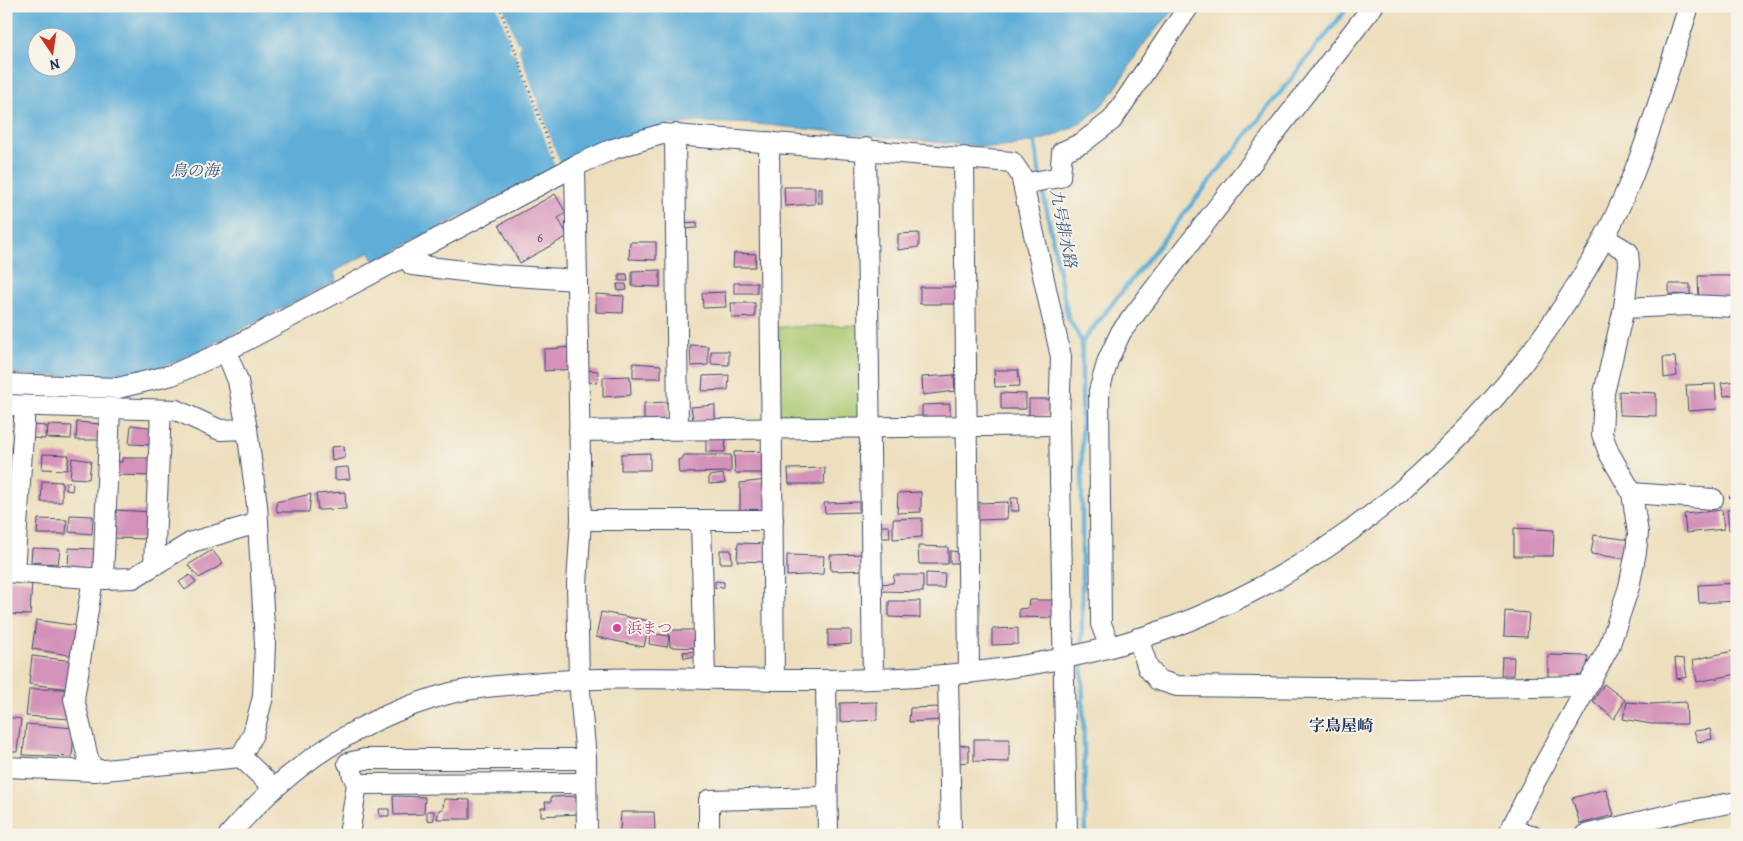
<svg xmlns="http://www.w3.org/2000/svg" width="1743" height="841" font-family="Alegreya,'Noto Serif JP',serif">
	<rect width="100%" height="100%" fill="#f7f3e8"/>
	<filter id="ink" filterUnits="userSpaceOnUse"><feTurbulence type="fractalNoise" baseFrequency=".02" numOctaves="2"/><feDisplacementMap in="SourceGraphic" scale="10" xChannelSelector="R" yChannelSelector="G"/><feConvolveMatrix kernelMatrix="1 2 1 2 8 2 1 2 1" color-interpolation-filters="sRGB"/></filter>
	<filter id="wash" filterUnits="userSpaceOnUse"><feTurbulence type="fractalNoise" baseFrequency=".0096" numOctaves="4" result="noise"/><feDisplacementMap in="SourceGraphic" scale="20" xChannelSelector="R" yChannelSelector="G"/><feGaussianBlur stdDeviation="1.12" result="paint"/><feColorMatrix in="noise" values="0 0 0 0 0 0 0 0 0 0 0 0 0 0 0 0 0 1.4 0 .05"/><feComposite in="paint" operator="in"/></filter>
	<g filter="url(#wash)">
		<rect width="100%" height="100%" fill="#eddfbd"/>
		<path fill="#a8c76e" stroke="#627b66" d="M861,325L863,416L857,421L785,423L779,415L778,327Z"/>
		<path fill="#5eaed8" stroke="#3c6e9b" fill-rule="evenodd" d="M6,6H1178C1168,17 1156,28 1147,40C1131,60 1119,89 1101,106C1071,136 1036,143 996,148L756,124L699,122L670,125L532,179L374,262L370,252L334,272L336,281L183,359L139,374L80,377L6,374ZM38,38H68V68H38Z"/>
		<path fill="#eddfbd" d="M497,6H503L516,41L520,44L519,51L561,167L556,169L514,53L509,50L510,43Z"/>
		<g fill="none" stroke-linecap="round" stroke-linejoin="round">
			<g stroke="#5eaed8" stroke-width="4.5">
				<path d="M1032,138L1035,143L1040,177"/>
				<path d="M1042,187L1068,317L1082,342V647"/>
				<path d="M1082,342L1349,6"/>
				<path d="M1082,660L1086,835"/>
			</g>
		</g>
		<g id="blocks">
			<g fill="#d491b9">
				<path d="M784,187H815V204L785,206Z"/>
				<rect x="818" y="188" width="4" height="15"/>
				<path d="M555,194L566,213L558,218L568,236L520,263L499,225Z"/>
				<path d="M697,222V228L682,229L681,223Z"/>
				<path d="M919,233V247L898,250V234Z"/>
				<path d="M630,242H656V260L629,259Z"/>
				<path d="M734,253L756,254L755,267H733Z"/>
				<path d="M660,270V287L632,286V271Z"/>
				<path d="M619,274H627L628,281H619Z"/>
				<path d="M1698,276H1735L1734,298L1699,299Z"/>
				<rect x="734" y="283" width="23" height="10"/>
				<path d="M617,284H626L627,290L618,291Z"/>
				<path d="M1669,284H1690V295L1669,294Z"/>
				<rect x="920" y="287" width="37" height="17"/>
				<path d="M725,292L726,307L703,308L702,293Z"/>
				<path d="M596,294L624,296L623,313L596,312Z"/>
				<path d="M731,303H755V317L732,318Z"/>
				<path d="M690,345L708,346V365L691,366Z"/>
				<path d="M573,347L574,369L544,371V349Z"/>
				<path d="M711,351H729V365L711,364Z"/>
				<path d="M1663,357H1675L1677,376L1664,378Z"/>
				<path d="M633,363L661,365V378H633Z"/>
				<path d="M588,370L598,371L597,383L588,382Z"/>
				<path d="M994,370H1018L1020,386L995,387Z"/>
				<path d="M729,375L728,390L702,391L703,376Z"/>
				<path d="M954,375L955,391L923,395L922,377Z"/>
				<path d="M630,376L631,395L603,397V377Z"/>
				<path d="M1737,381V394L1724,396L1721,383Z"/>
				<path d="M1715,384L1717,409L1688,411L1686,385Z"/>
				<path d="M1619,391L1656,393V416L1620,415Z"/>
				<path d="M1001,393L1026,394V409H1001Z"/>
				<rect x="1029" y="399" width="23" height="17"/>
				<path d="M667,402L668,420L644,421V403Z"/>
				<path d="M950,404V419H922V405Z"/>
				<path d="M715,405V420H693L691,407Z"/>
				<path d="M20,416L19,430L8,429L9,417Z"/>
				<path d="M77,422L101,424V440H76Z"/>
				<path d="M34,425L46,426L45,439L33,438Z"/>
				<path d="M48,425L72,426L71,439L47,438Z"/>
				<path d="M131,425L156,428L155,445L129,444Z"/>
				<path d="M706,436H726L725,452H706Z"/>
				<path d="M344,446L345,458L332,461L331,447Z"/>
				<path d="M768,451V473H735L734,452Z"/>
				<path d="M650,453V470H621V454Z"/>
				<path d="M43,454L69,455L67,470L42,469Z"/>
				<path d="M684,455H731V472L679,473L678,460L682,459Z"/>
				<path d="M72,458L91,461L89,479L70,478Z"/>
				<path d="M122,458H156V476L115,475V462H122Z"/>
				<path d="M348,467L350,479L335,480V468Z"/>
				<path d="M825,468L824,484H789L788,469Z"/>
				<path d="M723,474L725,483L709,484V476Z"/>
				<path d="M767,480L768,511L740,512V483Z"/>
				<path d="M42,481L62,482V502H41Z"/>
				<path d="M66,482L73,483L72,491L66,490Z"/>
				<path d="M345,492L346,509L318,510L316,494Z"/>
				<path d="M921,492V512L897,513L898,493Z"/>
				<path d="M311,494L309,512H277L276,502Z"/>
				<path d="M1011,498H1018L1019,511H1011Z"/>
				<path d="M859,502V512L825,513L824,503Z"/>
				<path d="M1008,502L1007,519L978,520L977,503Z"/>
				<path d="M1737,509V529L1729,530L1727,510Z"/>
				<path d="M116,510L151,512L148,539L113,538Z"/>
				<path d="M1722,510L1724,529L1686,533L1684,514Z"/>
				<path d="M70,515L93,516L92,534L69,532Z"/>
				<path d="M922,518V537L893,539V519Z"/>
				<path d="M38,519L67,520L66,534H37Z"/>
				<path d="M877,526H889L890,538H878Z"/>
				<path d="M1514,528L1554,530L1553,556H1514Z"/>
				<path d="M1594,535L1630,540L1627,559L1591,554Z"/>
				<path d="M738,543L768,544V562L737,561Z"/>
				<path d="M918,546L948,547V564H919Z"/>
				<path d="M32,548L60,549L58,564L31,562Z"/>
				<path d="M69,548L95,549L93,568L68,567Z"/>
				<path d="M212,550L223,564L199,578L188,565Z"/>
				<path d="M720,550H731L732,563H720Z"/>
				<path d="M950,551L961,552V563H950Z"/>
				<path d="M867,554V570L831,571L830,555Z"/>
				<path d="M787,555L824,556L823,574L787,576Z"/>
				<path d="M926,573L945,574L944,588H926Z"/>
				<path d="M190,575L196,582L185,590L179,582Z"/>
				<path d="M894,575H923V592L879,591L880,584L893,583Z"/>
				<path d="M6,579L32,581L30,615L6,614Z"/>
				<path d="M715,581L724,582V587L715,588Z"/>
				<path d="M1737,583V601L1699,603L1698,585Z"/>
				<path d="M1029,600H1055L1056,618L1019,617V609L1028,608Z"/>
				<path d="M889,601H920V618L889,617Z"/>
				<path d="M1505,611L1529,613L1527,637L1504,636Z"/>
				<path d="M601,612L650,621L644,647L596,637Z"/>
				<path d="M36,620L79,626L75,656L32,649Z"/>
				<path d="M1018,628V644L992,645V629Z"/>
				<path d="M669,630H700L699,648L670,647Z"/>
				<path d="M828,630H851V644L828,646Z"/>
				<path d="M650,633L669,636L667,647L649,644Z"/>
				<path d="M1737,647V674L1697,682L1693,660L1733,651Z"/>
				<path d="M698,651V656L684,658L683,652Z"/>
				<path d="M1548,655L1588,656L1586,679H1548Z"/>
				<path d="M32,656L73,661L70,689L29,684Z"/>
				<path d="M1502,657H1514L1513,675H1501Z"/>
				<path d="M1675,658L1684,659L1687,677L1677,679Z"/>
				<path d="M1604,684L1625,700L1614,719L1593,701Z"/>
				<path d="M29,689H70L71,719L26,716Z"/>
				<path d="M877,702V720L840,722V703Z"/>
				<path d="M1627,702L1652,704L1686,702L1687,724H1651L1623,719Z"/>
				<path d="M941,707V720L909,722L910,708Z"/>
				<path d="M6,717L21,719L17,752L6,751Z"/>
				<path d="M26,724L74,728L72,757L23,755Z"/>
				<path d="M1710,729L1712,739L1698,742L1694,731Z"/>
				<path d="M974,739H1009V762L974,761Z"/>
				<path d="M958,745L969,746V762L958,763Z"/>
				<path d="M1606,789L1614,815L1580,824L1572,798Z"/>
				<path d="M393,796L425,797L424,814L394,815Z"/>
				<path d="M578,796V814L541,816V808H546L545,802H551V797Z"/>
				<path d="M444,799L470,800V819H437L439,810L443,809Z"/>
				<path d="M379,809H389V816H380Z"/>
				<path d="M427,811H434V820L427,821Z"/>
				<path d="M621,812H654L655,830L620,831Z"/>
				<path d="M404,830L427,831L426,835H404Z"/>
				<rect x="860" y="831" width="28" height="4"/>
				<path d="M903,832H944V835H902Z"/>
				<rect x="730" y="833" width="26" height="2"/>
			</g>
		</g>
	</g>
	<g filter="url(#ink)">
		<use href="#blocks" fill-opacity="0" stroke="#3a496c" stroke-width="1"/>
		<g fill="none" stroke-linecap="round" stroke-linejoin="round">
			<defs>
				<g id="minor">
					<path d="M675,134L678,429"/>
					<path d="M769,142L774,680"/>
					<path d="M866,148L873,678"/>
					<path d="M964,157L969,673"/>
					<path d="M575,166L581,520L577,584L579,680L586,759L587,835"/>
					<path d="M1023,184L1060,177L1062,152L1082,143L1112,120L1189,6"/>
					<path d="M406,256L412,265L497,275L577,280"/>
					<path d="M1624,308L1689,305L1737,307"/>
					<path d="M226,351L238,381L247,429L257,505L265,643L263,697L253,734L241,757"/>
					<path d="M6,384L118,388L172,375L226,351L575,166L613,149L662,134L1012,162L1021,175L1061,357L1059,425L1067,835"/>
					<path d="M6,405L176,410L220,430L247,429"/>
					<path d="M579,431L1059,425"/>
					<path d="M1632,493L1713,499"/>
					<path d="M581,520H773"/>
					<path d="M701,520L705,679"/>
					<path d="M154,565L161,410"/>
					<path d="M6,572L103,579L110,409"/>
					<path d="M14,572L25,406"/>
					<path d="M93,578L74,699L88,758L94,771"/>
					<path d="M103,579L133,578L192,542L258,523"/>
					<path d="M1138,638L1148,668L1158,680L1177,686L1408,689L1586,686"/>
					<path d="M1110,647L1101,624L1099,391L1108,360L1121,332L1373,6"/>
					<path d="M948,675L951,835"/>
					<path d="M826,680L828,835"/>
					<path d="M241,757L274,788"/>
					<path d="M348,763L365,759H586"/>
					<path d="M6,767L94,771L241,757"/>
					<path d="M357,784L586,783"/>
					<path d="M1510,831L1532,835"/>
					<path d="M229,835C288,766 363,716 451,693C481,686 512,685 542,682C634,675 727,680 819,680C914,680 1011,673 1103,649C1320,592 1497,435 1603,240C1642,168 1664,83 1689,6"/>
					<path d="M349,835L357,784L352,773"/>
					<path d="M709,835V800L827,797"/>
					<path d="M1508,835L1526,798L1609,647L1629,587L1636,552L1638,533L1632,493L1609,453L1602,434L1604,393L1624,308L1629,265L1628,252L1605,238"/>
					<path d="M1585,835L1685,811L1737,802"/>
				</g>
			</defs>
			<use href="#minor" stroke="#3a496c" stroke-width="22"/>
			<g stroke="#3a496c" stroke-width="2.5" stroke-dasharray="1 4" stroke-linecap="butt">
				<path d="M499,6L554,158"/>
				<path d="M1729,497L1737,496"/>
			</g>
			<use href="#minor" stroke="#fff" stroke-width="20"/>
		</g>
	</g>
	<circle fill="#d1479c" stroke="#f7f3e8" stroke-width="2" cx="617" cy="628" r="5"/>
	<g text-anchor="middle" stroke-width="4" stroke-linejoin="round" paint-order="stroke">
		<g font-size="12" fill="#494875">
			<text x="540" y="242">6</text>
		</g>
		<g font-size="15" fill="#b23c85" stroke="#f7f3e8" text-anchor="start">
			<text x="627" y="633">浜まつ</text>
		</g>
		<g font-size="16" font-style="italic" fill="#2f5583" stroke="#f7f3e8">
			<text x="195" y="176">鳥の海</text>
			<text transform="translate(1064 228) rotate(79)" y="6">九号排水路</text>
		</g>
		<g font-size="16" font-weight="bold" fill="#1b2f5e" stroke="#f7f3e8">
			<text x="1341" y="731">字鳥屋崎</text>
		</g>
	</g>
	<rect width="1743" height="841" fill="none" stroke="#f7f3e8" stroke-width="25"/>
	<g transform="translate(52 52) rotate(167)"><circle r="24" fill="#f7f3e8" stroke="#9fa5b1"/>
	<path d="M0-4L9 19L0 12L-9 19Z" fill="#c8321e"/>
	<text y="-8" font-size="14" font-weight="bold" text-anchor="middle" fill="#1b2f5e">N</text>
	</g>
</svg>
